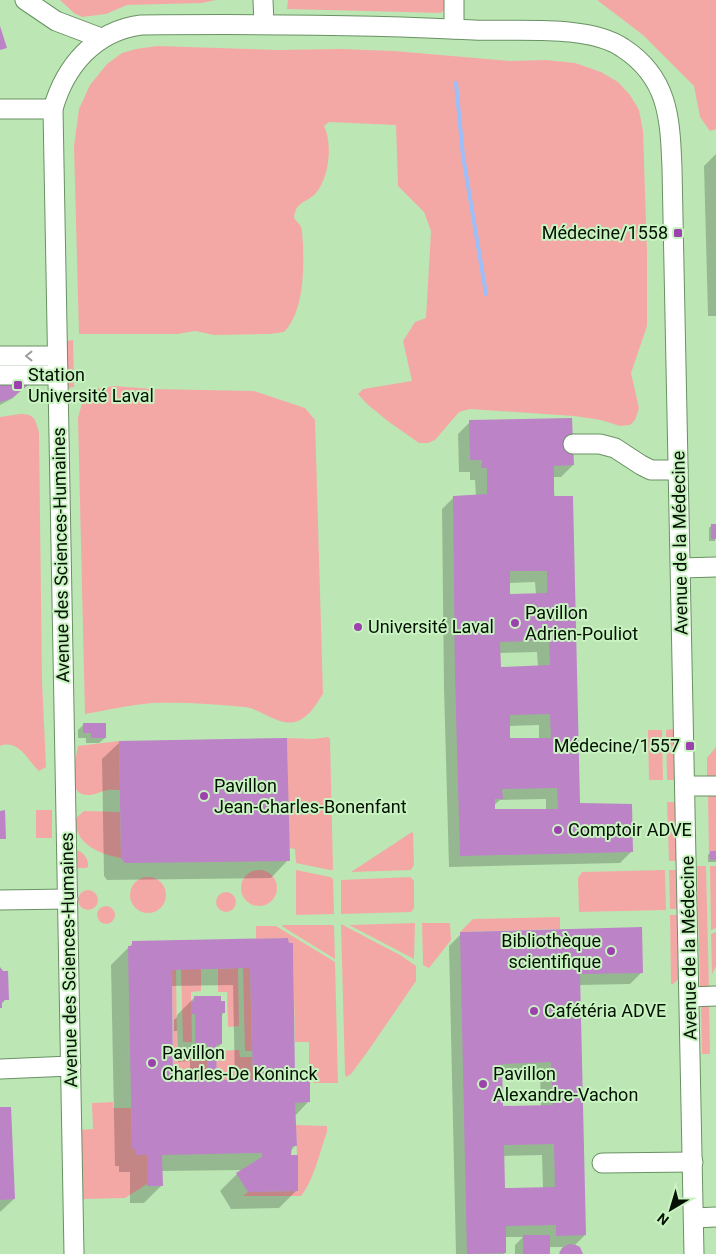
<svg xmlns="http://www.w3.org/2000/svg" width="716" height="1254" font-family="Roboto,sans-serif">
	<rect width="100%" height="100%" fill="#bce7b5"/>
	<g fill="#f4a8a6">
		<path d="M60,0H216L202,3L127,5L106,14L82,17L74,13Z"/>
		<path d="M288,0H444V10L441,13L287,9Z"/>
		<path d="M570,0H716V129L710,131L700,117L694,86L643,35L597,0Z"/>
		<path d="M157,46L276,50L342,49L394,51L510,61L546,60L575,63L601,72L618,82L630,95L639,110L643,131L647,252V326L631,373L639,408L635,420L630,425L620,426L601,420L574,416L470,409L459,412L435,440L428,443H419L389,422L367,404L358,394L363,389L412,381L403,341L415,322L426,318L431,231L424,212L398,186L396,125L329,122L324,126C333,144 329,178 316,193C306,204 296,200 294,218C296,221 300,224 301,227C303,232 302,238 303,243C304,269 304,312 284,332L270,334L214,335L195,331L178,334H79L74,146L79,109L90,85L107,64L122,53L136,49Z"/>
		<path d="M73,340L74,387L68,388L67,341Z"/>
		<path d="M115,386L153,389L254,391L305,408L315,420L323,694C316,704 310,716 298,721C279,728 261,708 244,707C214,704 183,702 152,703C130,705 107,710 85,714L78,418L82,403L89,390Z"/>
		<path d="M20,414C35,414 35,419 39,432L42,680L46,767L39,771C27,760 19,739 0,746V417Z"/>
		<path d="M673,729L675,731L676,780H667L666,730Z"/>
		<path d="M648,730H662L663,780H649Z"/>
		<path d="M328,737L330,739L333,870H330L296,863L295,849L289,848L287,738L313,739Z"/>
		<path d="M119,741L120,790C115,790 109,789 104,791C99,792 95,795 89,795C64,796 76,760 78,746Z"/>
		<path d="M716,747V777L707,776V758Z"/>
		<path d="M716,791V851L710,852L709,860L708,792Z"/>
		<path d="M667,802H676L677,861H669Z"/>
		<rect x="36" y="810" width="16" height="28"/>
		<path d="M84,811L120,812L121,858C100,854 75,845 75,819Z"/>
		<path d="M412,832L413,833L414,865L411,870L351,872Z"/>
		<path d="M77,850C84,853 89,859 88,867L86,868H75V851Z"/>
		<path d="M697,866H706L709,989L701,988L700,985Z"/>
		<path d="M710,866H716V928L711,930Z"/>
		<path d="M296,870L330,877L333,879L334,914L296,915Z"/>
		<path d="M665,870L666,910L579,912L578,878L582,872Z"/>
		<path d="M669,870H677L678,909H670Z"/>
		<circle cx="259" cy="888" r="18"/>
		<path d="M410,877L414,881V908L411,912L341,914V880Z"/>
		<circle cx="148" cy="895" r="18"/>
		<circle cx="88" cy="900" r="10"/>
		<circle cx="226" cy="902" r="10"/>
		<circle cx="106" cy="915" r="9"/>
		<path d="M670,915H678L680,978L673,984H671Z"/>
		<path d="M560,917V929L460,932L473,919Z"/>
		<path d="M415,923L414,959L349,925Z"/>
		<path d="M422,923H450L451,940L429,968L423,965Z"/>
		<path d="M341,924L400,955L416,966V981L368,1051L351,1074L346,1077L345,1074Z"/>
		<path d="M282,925H333L334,927L335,959L283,927Z"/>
		<path d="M256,926H276L335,962L338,1083H314L309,1065V1042H295L293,943H289L288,938L256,939Z"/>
		<path d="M716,932V966L712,974L711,934Z"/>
		<path d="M238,968L239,1026L228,1027L227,992H218V969Z"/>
		<path d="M243,968H250L252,1051H245Z"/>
		<path d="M176,969L177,1048H173L172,970Z"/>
		<path d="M181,969H201V991L191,992L192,1042H183Z"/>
		<path d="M709,1003L710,1054H702L701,1009L702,1005Z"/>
		<path d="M239,1050L240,1057H252L253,1079L217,1080L216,1051Z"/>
		<path d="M207,1051L208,1080L173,1081V1059H183V1052Z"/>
		<path d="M113,1102V1108H131L132,1149H136V1155H147V1184L125,1198L83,1199L82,1198L81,1130L93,1129L92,1103Z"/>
		<path d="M296,1125L327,1126V1132C320,1151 314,1180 301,1196H243L248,1192L298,1191Z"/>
	</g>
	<g fill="#0003" fill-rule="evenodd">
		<path d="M716,154V316H708L704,166Z"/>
		<path d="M0,386H25L13,398L0,405Z"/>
		<path d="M470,422L573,465L561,477H553L579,805L632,851L620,863L449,867L444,688L442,509L454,497L476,496L475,480H470V472H459L458,434ZM535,582L536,594L509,595V583ZM537,652L538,667L500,668L499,653ZM539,725V739L509,740V726ZM546,799V810L494,811V805L500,800Z"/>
		<path d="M712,525H716L715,541H709V528Z"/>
		<path d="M84,724L105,738L99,743H86V738H78V730Z"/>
		<path d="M120,742L288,860L271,878L107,880L104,876L102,759Z"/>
		<path d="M710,853H716V862H708V855Z"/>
		<path d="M461,934L642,972L630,984L579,985L585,1235L575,1245L582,1254H561V1252H559L564,1247H548V1254H515V1245L523,1237H505V1253L504,1254H456L449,946ZM540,1074L541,1106L502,1107L501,1075ZM542,1155L543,1188L504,1189L503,1156Z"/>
		<path d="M287,939L294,1079L308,1102L295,1116L296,1145L290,1151L297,1190L279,1208L231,1209L220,1191L237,1174L243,1170L162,1171V1185L144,1203H130V1172H119V1166H115L111,965L133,943ZM233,985L235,1081H216L215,1050L221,1044V1016L224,1012L220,1003L195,997L177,1015V1017L174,1020V1031H177L178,1062L190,1061V1082H172L171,986Z"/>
		<path d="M0,1109L14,1199L0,1212Z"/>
	</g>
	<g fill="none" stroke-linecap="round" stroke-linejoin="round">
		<path stroke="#9cbef9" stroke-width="4" d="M456,83L463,156L486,294"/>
	</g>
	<g fill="#bc83c7" fill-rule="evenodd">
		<path d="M0,26L7,48L0,50Z"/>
		<path d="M0,384L28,385L12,398L0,402Z"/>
		<path d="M572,418L574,465L554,466V496H573L580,803L632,804L633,852L460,856L455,676L453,496L487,494V468H481L482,460H470L469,420ZM510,571H547V593L510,594ZM549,640L550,665L501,667L500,642ZM550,714L551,738H510V715ZM557,788L558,809H495V799H503L502,789Z"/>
		<rect x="711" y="524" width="5" height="15"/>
		<path d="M83,723H106V738H91V733H83Z"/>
		<path d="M287,738L290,861L125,863L121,858L119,741Z"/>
		<path d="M5,810L6,839H0V811Z"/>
		<rect x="710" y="851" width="6" height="9"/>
		<path d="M642,927L643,973L580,974L586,1235L556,1236V1225L506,1226V1253L467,1254L460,932ZM551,1062L553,1105L503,1106L502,1064ZM554,1144L555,1187L505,1188L504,1145Z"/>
		<path d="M288,938L289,943H293L295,1077H310V1102L295,1103L297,1146H292L291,1155H298V1191L248,1192L236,1173L262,1157V1153L162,1155L163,1186H147V1155H136V1149H132L128,946H132V941ZM250,968L253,1079L217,1080L216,1045L222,1044V1013H225V1001H221V996H194V1001L191,1002V1014H195V1045L207,1044L208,1080L173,1081L172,970Z"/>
		<path d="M0,967L3,971H8L9,1000H5L2,1003V1008H0Z"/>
		<path d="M0,1107H11L15,1199L0,1200Z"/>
		<rect x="523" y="1235" width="27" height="19"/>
		<path d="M569,1244L576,1245L580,1247L583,1254H559L562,1248Z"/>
	</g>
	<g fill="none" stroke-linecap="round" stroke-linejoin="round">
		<defs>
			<g id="minor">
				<path d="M25,0L56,21L101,38"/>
				<path d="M263,0L264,24"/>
				<path d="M454,0V29"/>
				<path d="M0,109H53"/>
				<path d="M0,356H57"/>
				<path d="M0,375H58"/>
				<path d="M573,444H600L615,448L641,465L651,470H678"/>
				<path d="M681,568L716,567"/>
				<path d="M685,786H716"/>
				<path d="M0,900L68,899"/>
				<path d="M690,997L716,996"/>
				<path d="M0,1069L71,1066"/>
				<path d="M602,1163L693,1162"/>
				<path d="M694,1218L716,1217"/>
				<path d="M74,1254L53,109C65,66 95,31 141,25C252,24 363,24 474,30C516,32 588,24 623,48C669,78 670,119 672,168L694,1254"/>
			</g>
		</defs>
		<use href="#minor" stroke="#699163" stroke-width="21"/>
		<use href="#minor" stroke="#fff" stroke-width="19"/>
	</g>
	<defs><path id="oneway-chevron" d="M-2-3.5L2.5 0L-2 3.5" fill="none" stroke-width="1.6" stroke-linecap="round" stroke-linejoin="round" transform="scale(1.25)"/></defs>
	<use stroke="#9ba09a" href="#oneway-chevron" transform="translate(29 356) rotate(-180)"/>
	<g fill="#9c41ad" stroke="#c9f4c2" stroke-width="2">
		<rect x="673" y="228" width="10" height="10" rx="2.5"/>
		<rect x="13" y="380" width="10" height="10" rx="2.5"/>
		<circle cx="515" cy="623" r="5"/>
		<circle cx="358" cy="627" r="5"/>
		<rect x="685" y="741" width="10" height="10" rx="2.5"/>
		<circle cx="204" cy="796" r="5"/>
		<circle cx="558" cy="830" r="5"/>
		<circle cx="611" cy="951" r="5"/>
		<circle cx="534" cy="1011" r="5"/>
		<circle cx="152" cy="1063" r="5"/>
		<circle cx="483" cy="1084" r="5"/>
	</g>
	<g text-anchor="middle" stroke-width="4" stroke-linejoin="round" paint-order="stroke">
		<g font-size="18" fill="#041103" stroke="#c9f4c2" text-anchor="start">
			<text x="668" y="239" text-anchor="end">Médecine/1558</text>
			<text x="28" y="381">Station<tspan x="28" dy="21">Université Laval</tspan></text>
			<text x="525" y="619">Pavillon<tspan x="525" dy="21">Adrien-Pouliot</tspan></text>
			<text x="368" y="633">Université Laval</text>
			<text x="680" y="752" text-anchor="end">Médecine/1557</text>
			<text x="214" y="792">Pavillon<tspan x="214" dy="21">Jean-Charles-Bonenfant</tspan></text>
			<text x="568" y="836">Comptoir ADVE</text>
			<text x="601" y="947" text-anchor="end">Bibliothèque<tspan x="601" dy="21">scientifique</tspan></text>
			<text x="544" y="1017">Cafétéria ADVE</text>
			<text x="162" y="1059">Pavillon<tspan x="162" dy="21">Charles-De Koninck</tspan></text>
			<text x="493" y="1080">Pavillon<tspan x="493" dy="21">Alexandre-Vachon</tspan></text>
		</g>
		<g font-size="18" fill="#041103" stroke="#c9f4c2">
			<text transform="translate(680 543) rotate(-91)" y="6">Avenue de la Médecine</text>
			<text transform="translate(61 555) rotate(-91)" y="6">Avenue des Sciences-Humaines</text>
			<text transform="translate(689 948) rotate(-91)" y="6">Avenue de la Médecine</text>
			<text transform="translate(69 960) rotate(-91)" y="6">Avenue des Sciences-Humaines</text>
		</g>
	</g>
	<g transform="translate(671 1209) rotate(218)" stroke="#c9f4c2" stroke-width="4" paint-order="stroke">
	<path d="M0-4L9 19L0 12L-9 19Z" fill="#041103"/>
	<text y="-8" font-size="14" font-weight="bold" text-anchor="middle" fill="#041103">N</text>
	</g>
</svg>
